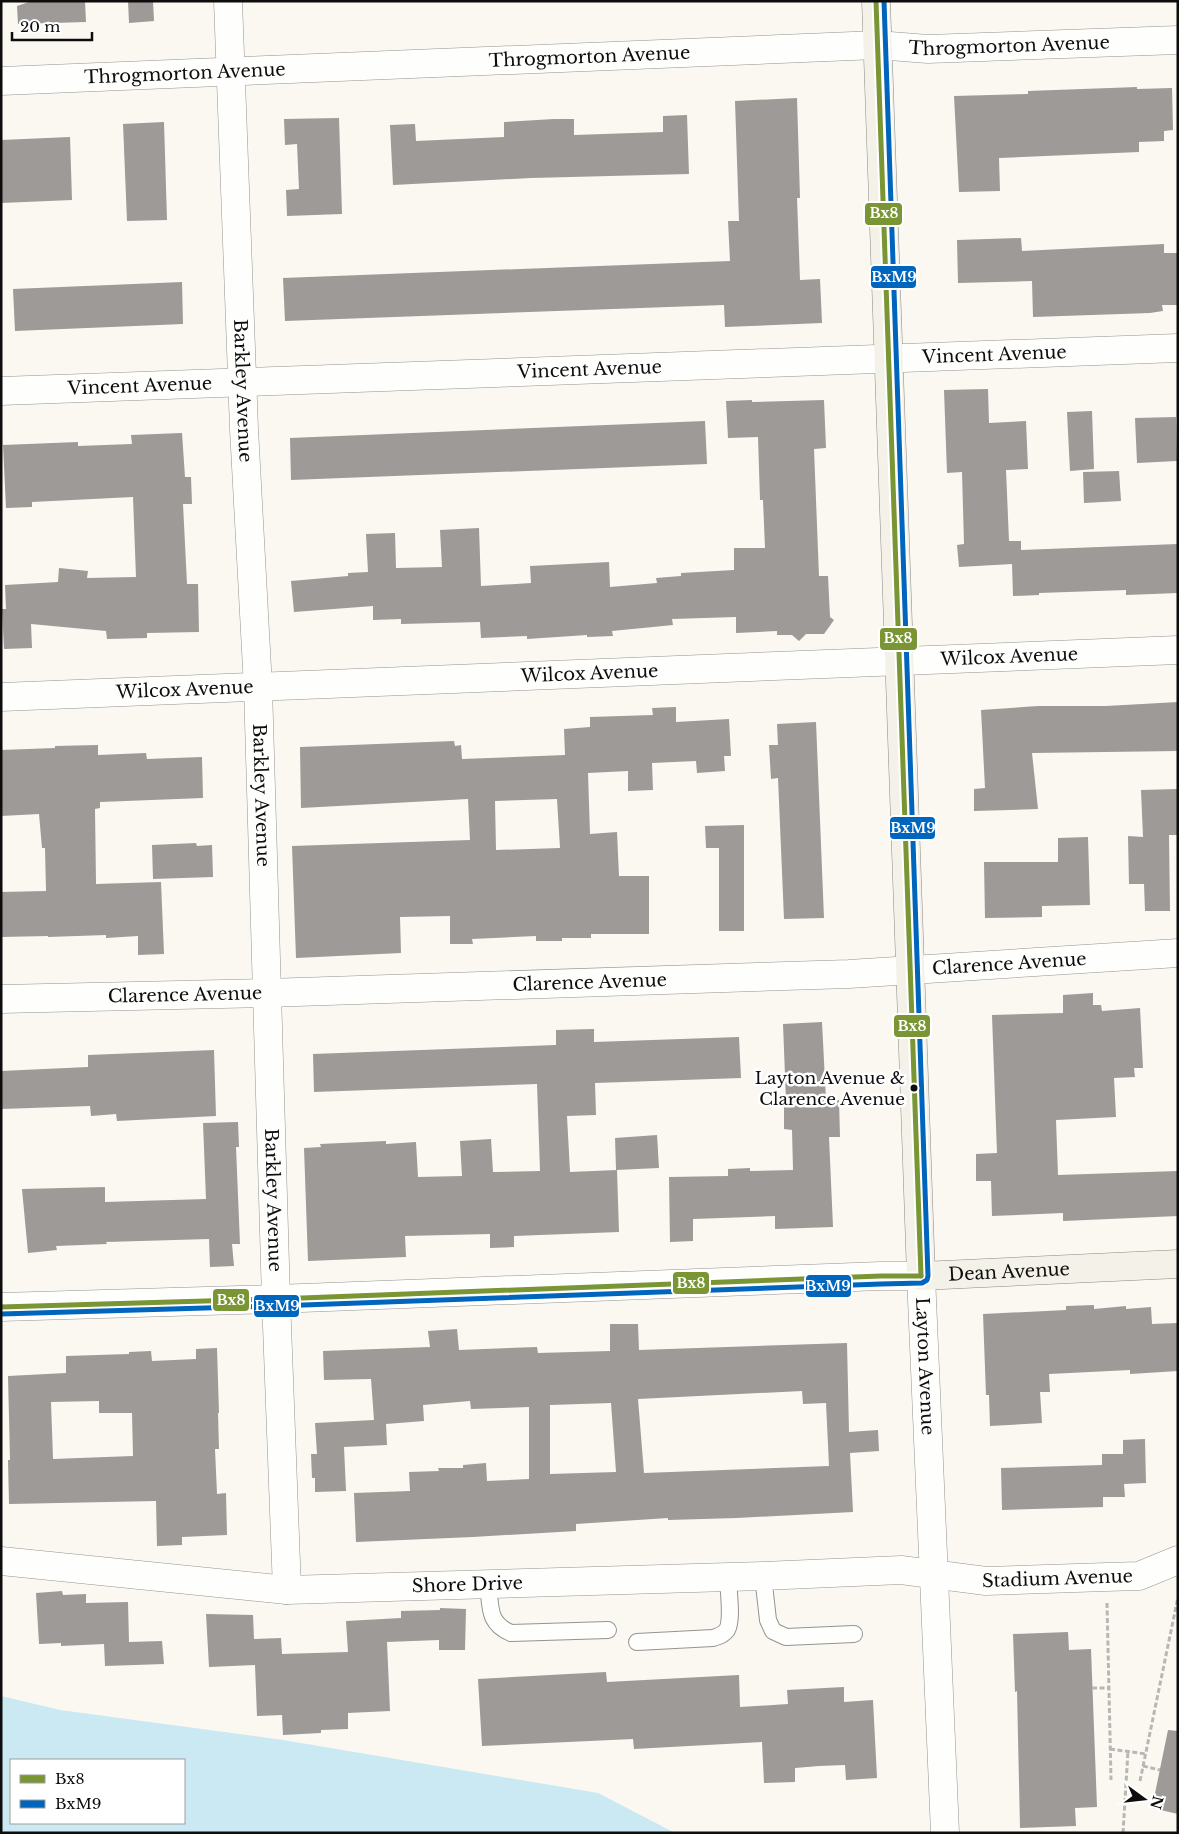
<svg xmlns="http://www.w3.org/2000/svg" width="1179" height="1834" font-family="'Libre Baskerville',serif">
	<rect width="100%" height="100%" fill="#faf8f1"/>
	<path fill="#cae9f2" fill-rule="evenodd" d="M1,1696L60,1710L283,1740L598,1793L675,1833H1ZM11,1760H184V1823H11Z"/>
	<g fill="#9d9a97" fill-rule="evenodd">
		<path d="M32,1H85L86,22L18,24L17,6Z"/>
		<path d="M128,1H153L154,21L129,23Z"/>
		<path d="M1137,87V89L1172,88L1173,130L1164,131V141L1139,142V152L999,158L1000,191L959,192L954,96L1028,94V91Z"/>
		<path d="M797,98L800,198H797L800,280L820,279L822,323L725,327L724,305L285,321L283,278L730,261L728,221H739L735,101Z"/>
		<path d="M687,115L689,174L531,178L393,185L390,125L415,124L416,141L504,137V122L554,119H574V135L663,132V116Z"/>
		<path d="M339,118L342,214L287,216L286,190L299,189L298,167L297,144L285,145L284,119Z"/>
		<path d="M164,122L167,220L127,221L123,124Z"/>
		<path d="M70,137L72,200L1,203V140Z"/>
		<path d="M1021,238L1022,251L1164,244V253H1177L1178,305H1162L1163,311L1150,313L1033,317L1032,281L958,283L957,240Z"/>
		<path d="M182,282L183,324L15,331L13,289Z"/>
		<path d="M988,389L989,423L1026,421L1028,469L1006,470L1009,541H1021V550L1178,544V593L1126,595V590L1039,593V595L1013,596L1012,564L959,567L957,545L964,544L962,472L947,473L944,390Z"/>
		<path d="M752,400V402L824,400L826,448L814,449L819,576H828L830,617L834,620L824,634H806L799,641L792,635H777V631L736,633V617L672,619L673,625L612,631L613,636L587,637V635L527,639V636L481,638L480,622L401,624V619L373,620V606L294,612L291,581L348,576V573L368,572L366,534L395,533L396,568L442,567L440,530L479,528L481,586L531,583L530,566L609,562L610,587L657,583L656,578L681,576V573L734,570V548H765L763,500H760L758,437L728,438L726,401Z"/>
		<path d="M1092,411L1094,469L1070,471L1067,412Z"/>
		<path d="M1176,417L1177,461L1137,463L1135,418Z"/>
		<path d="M705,421L707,464L291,480L290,438Z"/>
		<path d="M182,433L185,477H191L192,504H183L187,584H198L199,632L147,633V638L107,639L106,631L31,624L32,648L4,649L2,609H6L5,585L58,582L59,568L88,571L87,578L136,577L133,497L32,502V507L6,508L3,445L78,442V446L132,444L131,435Z"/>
		<path d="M1119,471L1121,501L1084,503L1083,472Z"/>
		<path d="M1178,702V751L1032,753L1038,809L974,811V789L985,788L981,710L1038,706H1106Z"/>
		<path d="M676,707V722L729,719L731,756H724L725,771L697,773L696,761L652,763L653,790L628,791V771L588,773L590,834L617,832L619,876H649V934H591V938H562V941H536V936L472,939L473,944H450V916L400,917L401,953L296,958L292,846L470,840L468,799L301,808L300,747L454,741L455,746L461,745L462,759L565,755L564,729L590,727V717L653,715L652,708ZM557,799L560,848L496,850L495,801Z"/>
		<path d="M816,722L824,918L784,919L778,778L771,779L769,745H778L777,724Z"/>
		<path d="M98,745V755L146,753L147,759L202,757L203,798L100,802V808L95,809L96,884L161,882L164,954L138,955V936L106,938V935L48,937V936L1,937V892L46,891L45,848H42L39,814L1,816V750L55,748V746Z"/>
		<path d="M1178,789V835H1169L1170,911H1145L1144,884H1129L1128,836L1143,837L1141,790Z"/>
		<path d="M744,825V931H719V848H706L705,826Z"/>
		<path d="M1088,837L1090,905L1042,906V917L985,918L984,862H1058V838Z"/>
		<path d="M196,843L197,846L212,845L213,877L153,879L152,845Z"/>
		<path d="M1093,993V1005H1101L1102,1011L1140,1008L1143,1068H1134L1135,1077L1114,1078L1116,1117L1056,1120L1058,1175L1178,1171V1216L1063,1221V1213L992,1216L991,1181H976V1154L997,1153L992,1015L1063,1013V995Z"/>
		<path d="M822,1022L826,1100H839L840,1137H829L833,1227L775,1229V1216L693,1219V1241L670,1242L669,1177L728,1176V1169L750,1168V1171L793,1170L792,1130L784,1129V1101H786L783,1024Z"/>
		<path d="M594,1029V1042L739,1037L741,1078L595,1083L596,1115L567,1116L570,1172L617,1170L619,1232L514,1236V1247L490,1248V1234L405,1236L406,1257L308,1261L304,1148L321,1147L320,1144L386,1141V1144L416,1142L418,1177L462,1176L460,1141L491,1139L493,1172L540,1171L537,1084L314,1092L313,1054L556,1045V1030Z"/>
		<path d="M214,1050L216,1116L117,1121L116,1114L91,1116L90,1106L1,1109V1071L88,1067V1055Z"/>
		<path d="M238,1122L239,1147H236L240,1244H232L234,1266L210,1267L209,1239L106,1242L107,1244L56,1246L57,1250L28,1253L22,1189L105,1187V1202L206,1199L203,1123Z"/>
		<path d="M657,1135L659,1168L616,1170L615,1138Z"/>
		<path d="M1094,1305V1309L1126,1306V1309L1151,1307L1152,1324L1178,1323V1371L1130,1374V1370L1049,1374L1050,1392H1040L1042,1423L990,1426L989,1395H986L983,1314L1066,1310V1306Z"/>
		<path d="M610,1324H638L639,1350L847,1343L849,1432L878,1430L879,1451L850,1453L853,1512L737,1518L668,1520V1518L576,1524V1531L473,1537L356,1542L354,1493L410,1491L409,1472L439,1471L438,1468H463V1465L486,1463L487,1481L529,1479V1407L471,1409L470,1401L423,1405L424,1421L386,1424L387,1445L344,1447L346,1491L315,1492V1478H312L311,1454H317L315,1423L374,1420L371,1379L324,1380L323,1351L430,1347L428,1331L457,1329L459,1350L537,1347L538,1353L610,1351ZM802,1391L803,1404L826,1403L829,1466L644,1473L638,1399ZM611,1403L616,1472L550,1474V1405Z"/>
		<path d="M217,1348L219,1413H218L219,1449H215L217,1494L226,1493L227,1535L182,1537V1545L157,1546L156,1501L9,1504L8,1460H10L8,1376L66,1373V1356L129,1354V1352L151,1351L152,1361L196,1359V1349ZM99,1401V1413H132L133,1456L53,1459L51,1402Z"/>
		<path d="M1145,1439L1146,1483L1124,1484L1125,1497H1103V1507L1002,1510L1001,1468L1102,1465V1454H1123V1440Z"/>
		<path d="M62,1591L63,1595L86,1594V1603L128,1602L129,1642L162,1641L164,1664L105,1666L104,1644L61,1646V1643L39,1644L36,1593Z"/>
		<path d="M440,1608L466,1609L465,1650H439V1640L387,1642L390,1711L348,1713V1729L321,1730V1733L283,1735L282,1715L257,1716L255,1665L209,1667L206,1614L253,1615L254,1639L281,1638L282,1654L348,1652L346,1621L401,1618V1611L440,1610Z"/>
		<path d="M1068,1632L1069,1650L1091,1649L1097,1807L1075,1808L1076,1826L1020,1828L1017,1691L1015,1692L1013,1634Z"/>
		<path d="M606,1672L607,1682L739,1675L740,1707L788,1704L787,1690L844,1687V1702L873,1700L877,1778L846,1780L845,1765L819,1766L795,1768V1782L764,1783L762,1742L634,1749L633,1739L482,1746L478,1679Z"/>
		<path d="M1168,1730L1178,1731V1814L1152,1808Z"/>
	</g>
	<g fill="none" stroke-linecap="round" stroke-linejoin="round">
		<defs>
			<g id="lane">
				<path d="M763,1576L768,1620L773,1631L786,1637L854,1634"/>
				<path d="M488,1584C491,1606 487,1623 511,1633L608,1630"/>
				<path d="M637,1642L713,1638C719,1636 723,1635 727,1630C733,1619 728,1590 728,1577"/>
			</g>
			<g id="street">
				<path id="s1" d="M228,1L244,429L258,687L276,1299L287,1590"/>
				<path id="s2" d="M1,81L877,45L928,49L1178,40"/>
				<path id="s3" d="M1,391L1178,348"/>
				<path id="s4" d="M1,697L1178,650"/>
				<path id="s5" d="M1,999L267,993L849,974L1178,953"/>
				<path id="s6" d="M1,1307L276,1299L881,1276H921L945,1833"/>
				<path id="s7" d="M1,1561L287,1590L763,1576L901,1570L986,1581L1106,1577L1139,1576L1178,1560"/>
			</g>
			<g id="secondary">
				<path id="s8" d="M876,1L921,1276L1178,1264"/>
			</g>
		</defs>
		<use href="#lane" stroke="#949390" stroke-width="18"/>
		<use href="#street" stroke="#949390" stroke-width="29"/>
		<use href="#secondary" stroke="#8a8986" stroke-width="29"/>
		<g stroke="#b8b7b6" stroke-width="3" stroke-dasharray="5 2.5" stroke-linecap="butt">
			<path d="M1107,1603L1111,1780"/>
			<path d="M1092,1688H1109"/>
			<path d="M1110,1749L1146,1754"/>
			<path d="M1143,1766L1160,1770"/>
			<path d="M1140,1781L1178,1597"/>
			<path d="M1123,1833L1128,1751"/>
		</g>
		<use href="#lane" stroke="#fefefd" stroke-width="16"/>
		<use href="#street" stroke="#fefefd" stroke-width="28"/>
		<use href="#secondary" stroke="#f4f1e9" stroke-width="28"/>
		<defs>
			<g id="bus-1">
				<path d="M876,1L921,1276"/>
				<path d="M1,1307L276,1299L881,1276H921"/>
			</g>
			<path id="bus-2" d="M1,1314L276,1306L881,1284L922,1283L927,1280L928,1276L884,1"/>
		</defs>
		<use href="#bus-1" stroke="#fff" stroke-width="9"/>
		<use href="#bus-2" stroke="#fff" stroke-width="9"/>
		<use href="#bus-1" stroke="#799534" stroke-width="5"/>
		<use href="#bus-2" stroke="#0065bd" stroke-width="5"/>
	</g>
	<circle fill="#0d0d0d" stroke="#fff" stroke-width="2" cx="914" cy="1088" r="4.5"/>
	<g text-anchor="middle" stroke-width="5" stroke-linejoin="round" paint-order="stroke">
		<g font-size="17" fill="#0d0d0d" stroke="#fff" text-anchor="end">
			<text x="905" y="1084">Layton Avenue &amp;<tspan x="905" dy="21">Clarence Avenue</tspan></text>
		</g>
		<g font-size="18" fill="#0d0d0d" stroke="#fff">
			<text dy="6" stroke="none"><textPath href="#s2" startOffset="1009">Throgmorton Avenue</textPath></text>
			<text dy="6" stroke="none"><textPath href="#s2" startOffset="589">Throgmorton Avenue</textPath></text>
			<text dy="6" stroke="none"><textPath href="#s2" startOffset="184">Throgmorton Avenue</textPath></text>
			<text dy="6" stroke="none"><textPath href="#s3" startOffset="994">Vincent Avenue</textPath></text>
			<text dy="6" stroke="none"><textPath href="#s3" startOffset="589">Vincent Avenue</textPath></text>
			<text dy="6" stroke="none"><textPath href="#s3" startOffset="139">Vincent Avenue</textPath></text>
			<text dy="6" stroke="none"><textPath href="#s1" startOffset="390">Barkley Avenue</textPath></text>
			<text dy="6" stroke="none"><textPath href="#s4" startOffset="1009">Wilcox Avenue</textPath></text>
			<text dy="6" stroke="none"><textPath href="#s4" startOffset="589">Wilcox Avenue</textPath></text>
			<text dy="6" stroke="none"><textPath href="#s4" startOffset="184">Wilcox Avenue</textPath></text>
			<text dy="6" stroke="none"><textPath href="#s1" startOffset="795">Barkley Avenue</textPath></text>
			<text dy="6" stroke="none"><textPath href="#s5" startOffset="1009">Clarence Avenue</textPath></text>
			<text dy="6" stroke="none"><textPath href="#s5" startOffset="589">Clarence Avenue</textPath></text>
			<text dy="6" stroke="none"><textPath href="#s5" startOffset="184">Clarence Avenue</textPath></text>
			<text dy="6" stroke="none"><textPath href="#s1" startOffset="1200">Barkley Avenue</textPath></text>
			<text dy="6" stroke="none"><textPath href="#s8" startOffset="1364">Dean Avenue</textPath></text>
			<text dy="6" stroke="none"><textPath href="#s6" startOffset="1011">Layton Avenue</textPath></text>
			<text dy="6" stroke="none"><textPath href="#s7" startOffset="1059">Stadium Avenue</textPath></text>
			<text dy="6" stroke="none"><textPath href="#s7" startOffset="468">Shore Drive</textPath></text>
		</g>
	</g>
	<g stroke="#fff" stroke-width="2">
		<rect x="864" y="202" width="39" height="24" rx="5" fill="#799534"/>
		<rect x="870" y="265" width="47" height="24" rx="5" fill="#0065bd"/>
		<rect x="879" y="627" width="39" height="24" rx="5" fill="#799534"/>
		<rect x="889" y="816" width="47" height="24" rx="5" fill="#0065bd"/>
		<rect x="893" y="1014" width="38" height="24" rx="5" fill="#799534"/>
		<rect x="672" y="1271" width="38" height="24" rx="5" fill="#799534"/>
		<rect x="805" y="1274" width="47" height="24" rx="5" fill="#0065bd"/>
		<rect x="212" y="1288" width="38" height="24" rx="5" fill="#799534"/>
		<rect x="253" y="1294" width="47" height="24" rx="5" fill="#0065bd"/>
	</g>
	<g font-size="14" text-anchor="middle" font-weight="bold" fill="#fff">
		<text x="884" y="218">Bx8</text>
		<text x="894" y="282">BxM9</text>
		<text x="898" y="643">Bx8</text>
		<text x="913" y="833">BxM9</text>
		<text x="912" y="1031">Bx8</text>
		<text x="691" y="1288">Bx8</text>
		<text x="828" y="1291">BxM9</text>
		<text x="231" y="1305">Bx8</text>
		<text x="277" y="1311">BxM9</text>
	</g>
	<rect width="1179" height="1834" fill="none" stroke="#0d0d0d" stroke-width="5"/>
	<rect x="10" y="1759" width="175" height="65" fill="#ffffff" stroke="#9e9e9e"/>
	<rect x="20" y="1775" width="25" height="8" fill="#799534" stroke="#9e9e9e"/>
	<text x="55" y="1784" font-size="15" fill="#0d0d0d">Bx8</text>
	<rect x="20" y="1800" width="25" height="8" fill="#0065bd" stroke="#9e9e9e"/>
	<text x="55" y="1809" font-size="15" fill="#0d0d0d">BxM9</text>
	<g transform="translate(1144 1799) rotate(105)" stroke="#ffffff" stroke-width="4" paint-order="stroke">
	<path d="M0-4L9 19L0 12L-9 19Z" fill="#0d0d0d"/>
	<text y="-8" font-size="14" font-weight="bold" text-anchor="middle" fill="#0d0d0d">N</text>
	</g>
	<path d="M12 32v8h80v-8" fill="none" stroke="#0d0d0d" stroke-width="2.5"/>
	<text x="20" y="32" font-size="15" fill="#0d0d0d" stroke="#ffffff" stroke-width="4" paint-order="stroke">20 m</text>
</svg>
